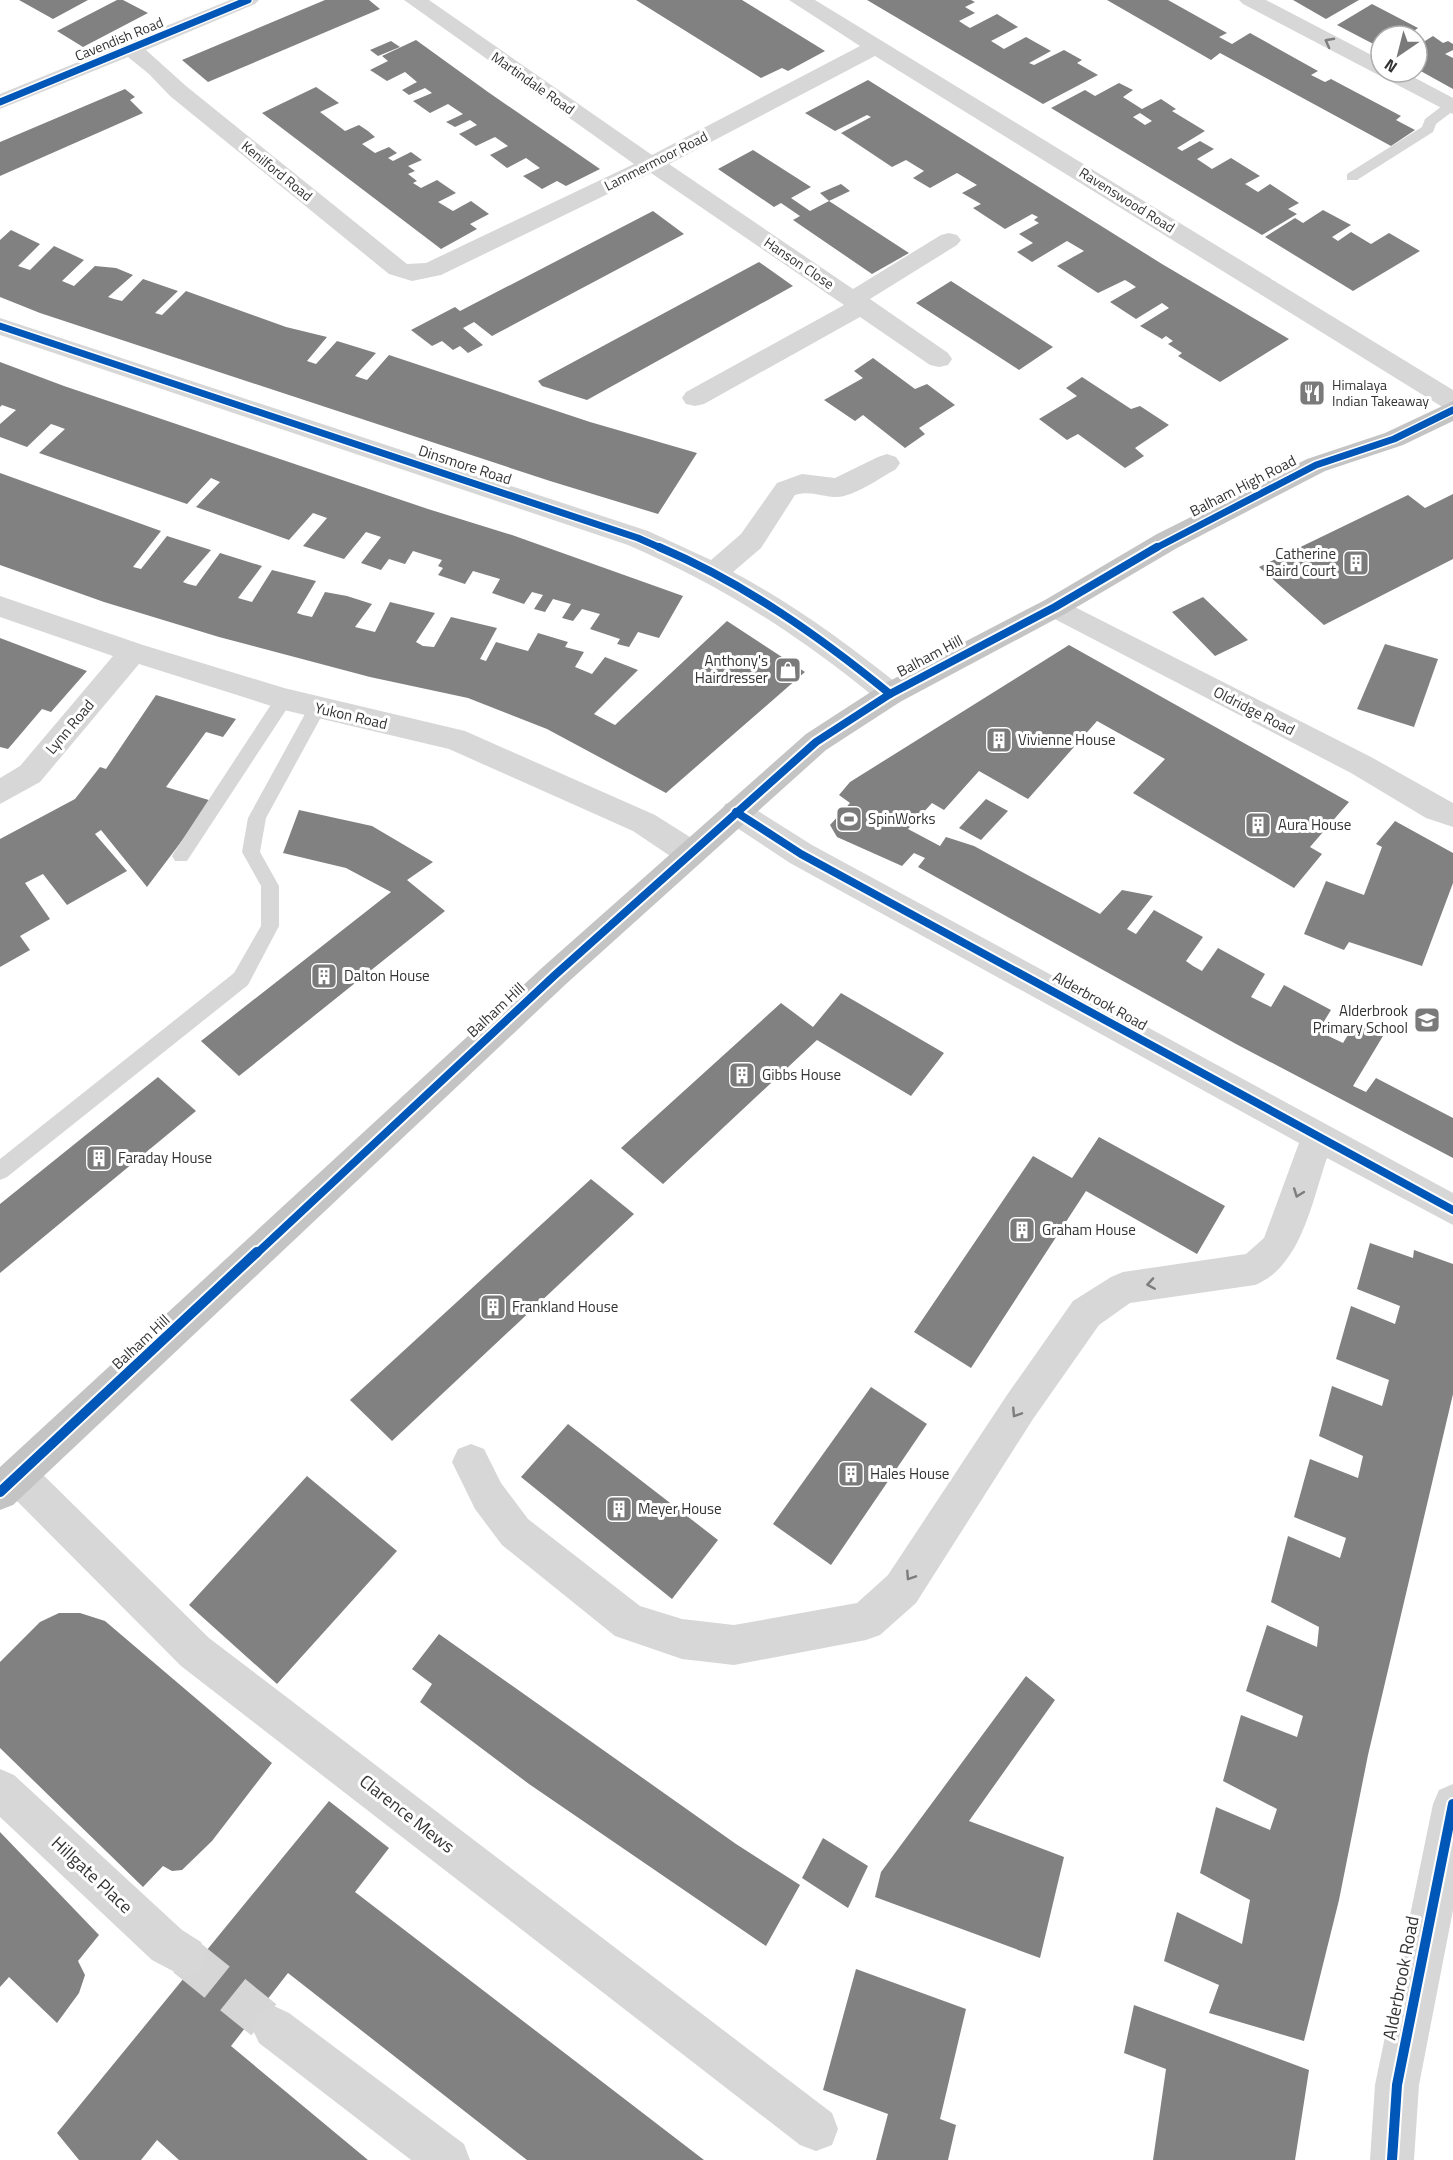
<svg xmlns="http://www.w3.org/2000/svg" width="1453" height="2160" font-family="'Titillium Web',sans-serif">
	<rect width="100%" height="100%" fill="#fff"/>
	<g fill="#818181" fill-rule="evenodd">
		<path d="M19,0H88L53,19Z"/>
		<path d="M117,0H123L148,13L83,47L57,31Z"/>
		<path d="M325,0H369L380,9L208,82L182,60Z"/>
		<path d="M636,0H742L825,51L788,71L782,68L761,78Z"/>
		<path d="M867,0H971L975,2L965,7L975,13L959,21L965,25L970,28L997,14L1018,27L991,41L996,44L1004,49L1026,37L1051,51L1029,63L1034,65L1064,50L1082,60L1077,63L1098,75L1043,104Z"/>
		<path d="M1107,0H1168L1227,33L1219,37L1232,44L1250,33L1318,71L1311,75L1325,82L1331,79L1401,116L1396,120L1415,130L1391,146L1220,53L1211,60Z"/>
		<path d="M1293,0H1359L1326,19Z"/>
		<path d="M1372,4L1418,28L1411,33L1417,36H1381V48L1337,25Z"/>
		<path d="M1417,36L1425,41L1433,36L1443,43L1448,41L1453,44V50L1445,54L1453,58V89L1417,69Z"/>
		<path d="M416,40L488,92L600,169L566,186L557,181L542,189L523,176L540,168L526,158L507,168L490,155L508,146L495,137L476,146L459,134L477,125L470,120L455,127L446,122L463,114L448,104L430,113L413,101L432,93L425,88L409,95L402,90L417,82L405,72L387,81L370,70L388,61L382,56Z"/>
		<path d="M391,41L400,47L378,56L370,50Z"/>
		<path d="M868,80L1162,264L1289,339L1220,382L1178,356L1182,353L1168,344L1173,341L1166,336L1162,339L1140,326L1169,308L1162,303L1136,319L1110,302L1136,287L1130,283L1125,280L1098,293L1057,266L1084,251L1067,241L1032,262L1017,252L1033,243L1019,234L1039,223L1034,220L1038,217L1032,214L1005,229L973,208L981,204L962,193L977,185L957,173L930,188L913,178L924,171L906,160L892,167L841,133L871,117L867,115L835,131L805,113Z"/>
		<path d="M1119,83L1133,90L1123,97L1142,109L1161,99L1176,109L1172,111L1205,131L1177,148L1182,151L1200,141L1214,149L1197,159L1212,169L1231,158L1260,176L1245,184L1258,192L1270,184L1299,203L1288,209L1297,214L1262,235L1051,108L1085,90L1095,96ZM1140,113L1152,121L1145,125L1133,117Z"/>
		<path d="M316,87L339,103L320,112L345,131L359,125L368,131L375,137L362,144L375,153L389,147L397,153L388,158L393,161L411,152L422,160L408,166L415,171L408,174L417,181L413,183L421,188L437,180L456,193L438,202L453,211L471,201L489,214L470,224L477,229L441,249L262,113Z"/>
		<path d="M125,89L135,97L130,100L143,113L0,176V142Z"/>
		<path d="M753,150L811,187L791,198L810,211L829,201L909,253L872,274L793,220L800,216L781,203L774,207L718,169Z"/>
		<path d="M841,184L850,191L829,201L820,193Z"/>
		<path d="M1323,210L1351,225L1332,237L1338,241L1351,232L1371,244L1389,233L1420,251L1353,291L1265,237L1295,218L1303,223Z"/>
		<path d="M653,211L684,234L492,336L474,322L463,328L483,345L468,353L460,346L453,350L442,341L432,346L411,330L455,307L460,311Z"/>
		<path d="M11,230L40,244L18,266L30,270L54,246L84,260L62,281L74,286L95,266L116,268L133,275L108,297L114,299L122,301L143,279L178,291L155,313L162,315L186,291L286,327L327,337L307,361L316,364L337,341L376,353L355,376L367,380L389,355L590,422L697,453L658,514L550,481L40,313L0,297V240Z"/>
		<path d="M759,262L793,286L587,400L542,386L538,381Z"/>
		<path d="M951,281L1053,347L1019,370L916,303Z"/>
		<path d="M873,358L915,389L927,384L955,405L919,428L925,434L905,448L863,415L855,421L824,400L863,378L854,371Z"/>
		<path d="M0,362L64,386L428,509L512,535L683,596L659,638L638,632L629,647L617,644L620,639L590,629L600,614L582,609L573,621L562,618L571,604L553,599L545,612L534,609L543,595L532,592L524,604L492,593L500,579L473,571L465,584L438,575L443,568L438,566L442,560L429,556L413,551L405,564L389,559L381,570L361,563L381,537L366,532L344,559L303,546L327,518L313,513L289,540L196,507L220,482L211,478L187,504L39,453L65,429L57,426L51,424L27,447L0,437V424L16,410L2,405L0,407Z"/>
		<path d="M1082,377L1131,409L1140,406L1169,425L1135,448L1144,456L1125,468L1078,434L1067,440L1039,419L1077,396L1066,388Z"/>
		<path d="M0,473L161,531L133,567L141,569L167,536L211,550L183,582L188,584L196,586L220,553L262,566L238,598L252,602L272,570L316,581L297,613L303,615L312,617L325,592L347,596L372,604L355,627L375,632L390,602L435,613L416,642L423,646L434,647L451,617L497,628L480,659L486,661L496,642L528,651L538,633L568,642L565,647L584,652L575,667L592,674L605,657L638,670L594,714L615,725L727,621L805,672L666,793L547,729L468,698L370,677L219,637L104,602L0,565Z"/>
		<path d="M1453,494V559L1324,625L1259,567L1408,495L1425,508Z"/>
		<path d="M1203,597L1248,640L1215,656L1172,612Z"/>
		<path d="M0,638L87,671L51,712L42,709L8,749L0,747Z"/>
		<path d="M1385,644L1438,659L1414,727L1357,709Z"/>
		<path d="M1069,645L1349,802L1310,847L1322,854L1294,888L1133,793L1165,759L1097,721L1028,799L979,771L944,810L932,803L908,829L940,846L946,837L974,846L1100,914L1122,890L1153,896L1127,929L1136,934L1154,910L1203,937L1186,961L1193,966L1202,971L1218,948L1265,974L1251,997L1271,1007L1284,985L1331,1010L1318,1031L1343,1043L1356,1022L1383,1036L1353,1086L1366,1092L1376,1078L1453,1118V1158L1236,1044L918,867L925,858L914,853L902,866L837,837L830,825L850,803L839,795L850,782Z"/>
		<path d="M156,695L236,719L223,737L206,732L166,787L212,801L147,887L101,830L95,834L127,871L67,905L43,874L25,883L50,919L20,936L30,950L0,967V839L75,799L100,767L106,769Z"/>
		<path d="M986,799L1008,811L981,840L959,828Z"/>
		<path d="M299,810L372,826L433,862L407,880L445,911L239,1076L201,1041L391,892L346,868L283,853Z"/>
		<path d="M1395,821L1453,853V883L1422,966L1349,942L1344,950L1304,934L1326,881L1364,895L1382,847L1376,844Z"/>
		<path d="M841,993L944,1053L911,1096L817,1040L663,1184L621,1148L781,1003L813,1027Z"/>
		<path d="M158,1077L196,1111L0,1273V1204Z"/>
		<path d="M1099,1137L1225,1206L1197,1254L1086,1191L971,1368L914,1332L1033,1156L1072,1178Z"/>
		<path d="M591,1179L634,1214L392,1441L350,1400Z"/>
		<path d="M1370,1243L1413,1258L1414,1250L1453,1264V1394L1368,1755L1339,1900L1304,2041L1209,2013L1219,1985L1164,1961L1177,1912L1242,1944L1250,1900L1200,1873L1216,1807L1270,1830L1277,1809L1223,1781L1241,1715L1297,1737L1303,1716L1246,1691L1267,1625L1317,1647L1319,1627L1271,1602L1288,1536L1340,1558L1346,1538L1294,1517L1310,1459L1358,1478L1363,1456L1319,1436L1332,1386L1382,1406L1389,1380L1336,1359L1351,1306L1395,1324L1400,1306L1357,1289Z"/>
		<path d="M871,1387L927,1424L831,1565L773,1524Z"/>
		<path d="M568,1424L718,1540L672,1599L521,1477Z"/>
		<path d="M307,1476L397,1551L277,1684L189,1605Z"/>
		<path d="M59,1613H80L105,1621L272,1763L212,1841L182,1870L172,1871L163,1866L143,1887L0,1748V1662L40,1622Z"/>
		<path d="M439,1634L736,1844L800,1885L766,1946L529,1784L420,1702L432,1684L412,1669Z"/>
		<path d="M1026,1676L1055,1700L969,1821L1064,1857L1040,1958L875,1897L881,1872Z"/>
		<path d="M329,1801L389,1848L355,1892L704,2160H527L288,1973L231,2046L368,2160H179L157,2140L141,2160H79L57,2133Z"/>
		<path d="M0,1832L99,1935L78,1961L85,1975L79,1993L57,2023L9,1977L0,1987Z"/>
		<path d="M823,1838L868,1866L848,1908L802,1878Z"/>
		<path d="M856,1969L966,2009L940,2119L956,2125L948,2160H876L888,2114L823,2090Z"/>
		<path d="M1134,2005L1309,2070L1295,2160H1153L1166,2069L1124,2053Z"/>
	</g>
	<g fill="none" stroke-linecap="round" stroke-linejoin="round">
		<path stroke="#d6d6d6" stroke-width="40" stroke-dasharray="40 20" stroke-linecap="butt" d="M186,1957L274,2028"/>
		<g fill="#d7d7d7" fill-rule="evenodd">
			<path d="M1446,103H1453V111L1436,124L1433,132L1357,180H1347V174L1422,127L1425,119Z"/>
			<path d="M284,693L290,694L293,699L290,704L187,861H175L172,856L175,851L278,694Z"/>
			<path d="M317,702L323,703L326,708L266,818L260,852L279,886V926L248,985L7,1177L0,1180V1159L234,973L261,926V886L242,852L248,818L311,703Z"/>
		</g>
		<g fill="#d7d7d7" fill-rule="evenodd">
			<path d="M230,0H259L255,4L146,50L186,86L407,264L426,263L634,164L404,0H429L652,155L860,46L789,0H815L1453,390V410L1444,408L875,56L669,164L853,289L941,235L949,233L957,235L961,240L957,245L870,299L948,353L952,359L948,365L939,367L930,365L860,317L704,404L695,406L686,404L682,398L686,392L844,305L651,173L441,275L412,281L389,274L170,96L149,74L128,57L0,109V94Z"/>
			<path d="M1239,0H1266L1381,60V72H1404L1453,98V114L1243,4Z"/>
			<path d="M0,318L648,531L711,560L741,534L777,483L802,474L835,478L878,457L887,454L896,457L900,463L896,469C882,477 853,497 837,497C822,497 810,490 795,495L761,548L733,572C793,604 848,644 900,686L904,694L900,702L890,705L880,702C802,637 721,585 628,545L0,335Z"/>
			<path d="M0,596L143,645L284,688L465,731L655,815L701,844L705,853L701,862L690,865L679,862L633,831L449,749L284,710L139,664L40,782L0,804V778L20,766L113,656L0,617Z"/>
			<path d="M1055,597L1371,757L1453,803V827L1426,818L1351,773L1045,614L1041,607L1045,600Z"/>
			<path d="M736,800L747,804L812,845L1453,1193V1225L1327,1158C1312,1201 1301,1267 1255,1285L1130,1303L1099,1325L1033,1419L916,1603L880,1635L866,1640L734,1665L682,1659L615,1636L502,1545L475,1509L452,1462L458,1449L471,1444L484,1449L501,1483L528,1519L640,1606L682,1619L734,1625L857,1603L888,1575L1007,1395L1073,1301L1111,1277L1123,1272L1246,1254L1264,1238L1299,1143L790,863L725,820L721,812L725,804Z"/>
			<path d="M18,1458L31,1463L209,1638L832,2113L838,2129L832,2145L816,2151L800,2145L181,1666L5,1489L0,1474L5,1463Z"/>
			<path d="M0,1769L14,1775L182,1930L201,1942L207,1957L201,1972L186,1978L152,1960L0,1817Z"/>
			<path d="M1453,1784V1910L1419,2085L1414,2160H1370L1375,2085L1433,1804L1439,1790Z"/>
			<path d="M274,2006L289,2013L464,2144L470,2160H411L259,2043L252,2028L259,2013Z"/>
		</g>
		<path fill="#c4c4c4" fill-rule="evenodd" d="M1453,401V421L1403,445L1325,471L1177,548L1065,614L900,702L826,750L566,984L13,1505L0,1510V1467L544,966L806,734L880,686L1045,600L1157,534L1307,459L1385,433Z"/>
		<defs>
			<g id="cycleway-far2">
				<path d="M0,102L248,0"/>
				<path d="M0,326L638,538L663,549"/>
				<path d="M1154,549L1316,465L1394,439L1453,410"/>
			</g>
			<g id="cycleway-far1">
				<path d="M659,547C744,583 819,636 890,694"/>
				<path d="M736,812L801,854L1453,1210"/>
				<path d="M256,1254L555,975L816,742L890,694L1055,607L1157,547"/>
			</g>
			<g id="cycleway">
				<path d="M0,1492L257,1252"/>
				<path d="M1392,2160L1397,2085L1453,1804"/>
			</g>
		</defs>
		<use href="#cycleway-far2" stroke="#fff" stroke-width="10"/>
		<use href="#cycleway-far1" stroke="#fff" stroke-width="12"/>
		<use href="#cycleway" stroke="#fff" stroke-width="14"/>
		<use href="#cycleway-far2" stroke="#0057b8" stroke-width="7"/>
		<use href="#cycleway-far1" stroke="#0057b8" stroke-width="8"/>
		<use href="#cycleway" stroke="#0057b8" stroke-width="10"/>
	</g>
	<defs><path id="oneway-chevron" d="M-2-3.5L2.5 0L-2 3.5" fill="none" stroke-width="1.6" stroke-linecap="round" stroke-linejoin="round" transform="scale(1.5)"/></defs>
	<g stroke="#7d7d7d">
		<use href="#oneway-chevron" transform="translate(1329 42) rotate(-152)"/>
		<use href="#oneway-chevron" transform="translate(1298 1193) rotate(110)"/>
		<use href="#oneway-chevron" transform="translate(1151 1284) rotate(171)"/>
		<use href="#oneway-chevron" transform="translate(1016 1413) rotate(123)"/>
		<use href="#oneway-chevron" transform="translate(910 1576) rotate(123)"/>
	</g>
	<defs>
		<symbol id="restaurant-square" viewBox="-11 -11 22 22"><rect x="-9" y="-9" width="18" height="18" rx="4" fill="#7a7a7a" stroke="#fff"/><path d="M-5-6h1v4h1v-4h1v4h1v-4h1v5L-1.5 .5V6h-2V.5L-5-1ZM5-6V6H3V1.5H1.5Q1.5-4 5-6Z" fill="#fff"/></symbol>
		<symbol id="building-square" viewBox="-11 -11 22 22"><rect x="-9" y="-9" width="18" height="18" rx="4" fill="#7a7a7a" stroke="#fff"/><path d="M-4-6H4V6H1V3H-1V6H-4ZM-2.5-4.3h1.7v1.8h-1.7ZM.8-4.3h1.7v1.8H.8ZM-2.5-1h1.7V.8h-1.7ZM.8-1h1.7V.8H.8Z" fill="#fff"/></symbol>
		<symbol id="shop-square" viewBox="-11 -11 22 22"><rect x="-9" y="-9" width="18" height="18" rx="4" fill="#7a7a7a" stroke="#fff"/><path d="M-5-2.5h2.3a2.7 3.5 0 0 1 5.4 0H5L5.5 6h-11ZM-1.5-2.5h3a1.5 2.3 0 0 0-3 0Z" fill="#fff"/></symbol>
		<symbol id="stadium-square" viewBox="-11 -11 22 22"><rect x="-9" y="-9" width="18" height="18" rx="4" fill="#7a7a7a" stroke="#fff"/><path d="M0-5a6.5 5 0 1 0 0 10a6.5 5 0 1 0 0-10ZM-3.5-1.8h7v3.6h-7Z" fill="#fff"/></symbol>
		<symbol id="school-square" viewBox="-11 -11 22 22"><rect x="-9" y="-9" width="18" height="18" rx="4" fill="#7a7a7a" stroke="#fff"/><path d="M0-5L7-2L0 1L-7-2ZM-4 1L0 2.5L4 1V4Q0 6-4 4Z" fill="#fff"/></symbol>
	</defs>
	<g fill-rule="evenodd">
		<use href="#restaurant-square" x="1297" y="378" width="30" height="30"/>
		<use href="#building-square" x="1341" y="548" width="30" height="30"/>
		<use href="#shop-square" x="773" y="655" width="30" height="30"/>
		<use href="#building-square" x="984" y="725" width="30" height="30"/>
		<use href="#stadium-square" x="834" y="804" width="30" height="30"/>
		<use href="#building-square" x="1243" y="810" width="30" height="30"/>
		<use href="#building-square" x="309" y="961" width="30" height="30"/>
		<use href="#school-square" x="1412" y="1005" width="30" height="30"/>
		<use href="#building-square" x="727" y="1060" width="30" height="30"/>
		<use href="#building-square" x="84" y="1143" width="30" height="30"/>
		<use href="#building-square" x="1007" y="1215" width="30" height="30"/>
		<use href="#building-square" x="478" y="1292" width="30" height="30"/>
		<use href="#building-square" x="836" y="1459" width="30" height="30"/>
		<use href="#building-square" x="604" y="1494" width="30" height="30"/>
	</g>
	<g text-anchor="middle" stroke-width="6" stroke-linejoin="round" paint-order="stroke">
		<g font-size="14" fill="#333" stroke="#fff">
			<text transform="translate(119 39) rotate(-22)" y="5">Cavendish Road</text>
			<text transform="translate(533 83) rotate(35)" y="5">Martindale Road</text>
			<text transform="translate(656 161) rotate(-27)" y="5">Lammermoor Road</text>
			<text transform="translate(277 171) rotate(39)" y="5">Kenilford Road</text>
			<text transform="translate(1127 200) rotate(32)" y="5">Ravenswood Road</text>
			<text transform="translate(799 263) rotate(34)" y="5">Hanson Close</text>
		</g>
		<g font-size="14" fill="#333" stroke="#fff" text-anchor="start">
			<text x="1332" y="390">Himalaya<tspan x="1332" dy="16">Indian Takeaway</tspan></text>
		</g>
		<g font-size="15" fill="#333" stroke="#fff">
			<text transform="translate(465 465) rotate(18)" y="5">Dinsmore Road</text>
			<text transform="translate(1243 486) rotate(-27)" y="5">Balham High Road</text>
			<text transform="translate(930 656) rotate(-28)" y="5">Balham Hill</text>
			<text transform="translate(1254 711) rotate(27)" y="5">Oldridge Road</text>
			<text transform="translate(351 716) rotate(13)" y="5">Yukon Road</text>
			<text transform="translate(70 727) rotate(-50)" y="5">Lynn Road</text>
			<text transform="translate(1100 1001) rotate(29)" y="5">Alderbrook Road</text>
			<text transform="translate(496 1010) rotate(-43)" y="5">Balham Hill</text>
			<text transform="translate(141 1342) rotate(-43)" y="5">Balham Hill</text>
		</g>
		<g font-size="15" fill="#333" stroke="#fff" text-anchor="start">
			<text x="1336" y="559" text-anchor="end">Catherine<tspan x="1336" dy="17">Baird Court</tspan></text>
			<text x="768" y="666" text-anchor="end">Anthony's<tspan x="768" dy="17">Hairdresser</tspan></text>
			<text x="1018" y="745">Vivienne House</text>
			<text x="868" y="824">SpinWorks</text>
			<text x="1278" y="830">Aura House</text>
			<text x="344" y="981">Dalton House</text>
			<text x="1408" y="1016" text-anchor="end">Alderbrook<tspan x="1408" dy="17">Primary School</tspan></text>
			<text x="762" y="1080">Gibbs House</text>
			<text x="118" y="1163">Faraday House</text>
			<text x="1042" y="1235">Graham House</text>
			<text x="512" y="1312">Frankland House</text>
			<text x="870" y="1479">Hales House</text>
			<text x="638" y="1514">Meyer House</text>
		</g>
		<g font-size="18" fill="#333" stroke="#fff">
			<text transform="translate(407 1814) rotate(38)" y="6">Clarence Mews</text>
			<text transform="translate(92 1875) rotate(43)" y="6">Hillgate Place</text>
			<text transform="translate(1401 1978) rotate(-79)" y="6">Alderbrook Road</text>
		</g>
	</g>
	<g transform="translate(1399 54) rotate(215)"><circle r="28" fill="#ffffff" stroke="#adadad" stroke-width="1.5"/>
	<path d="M0-4.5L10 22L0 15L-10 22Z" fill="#7a7a7a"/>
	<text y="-9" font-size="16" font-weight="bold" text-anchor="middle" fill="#333333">N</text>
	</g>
</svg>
